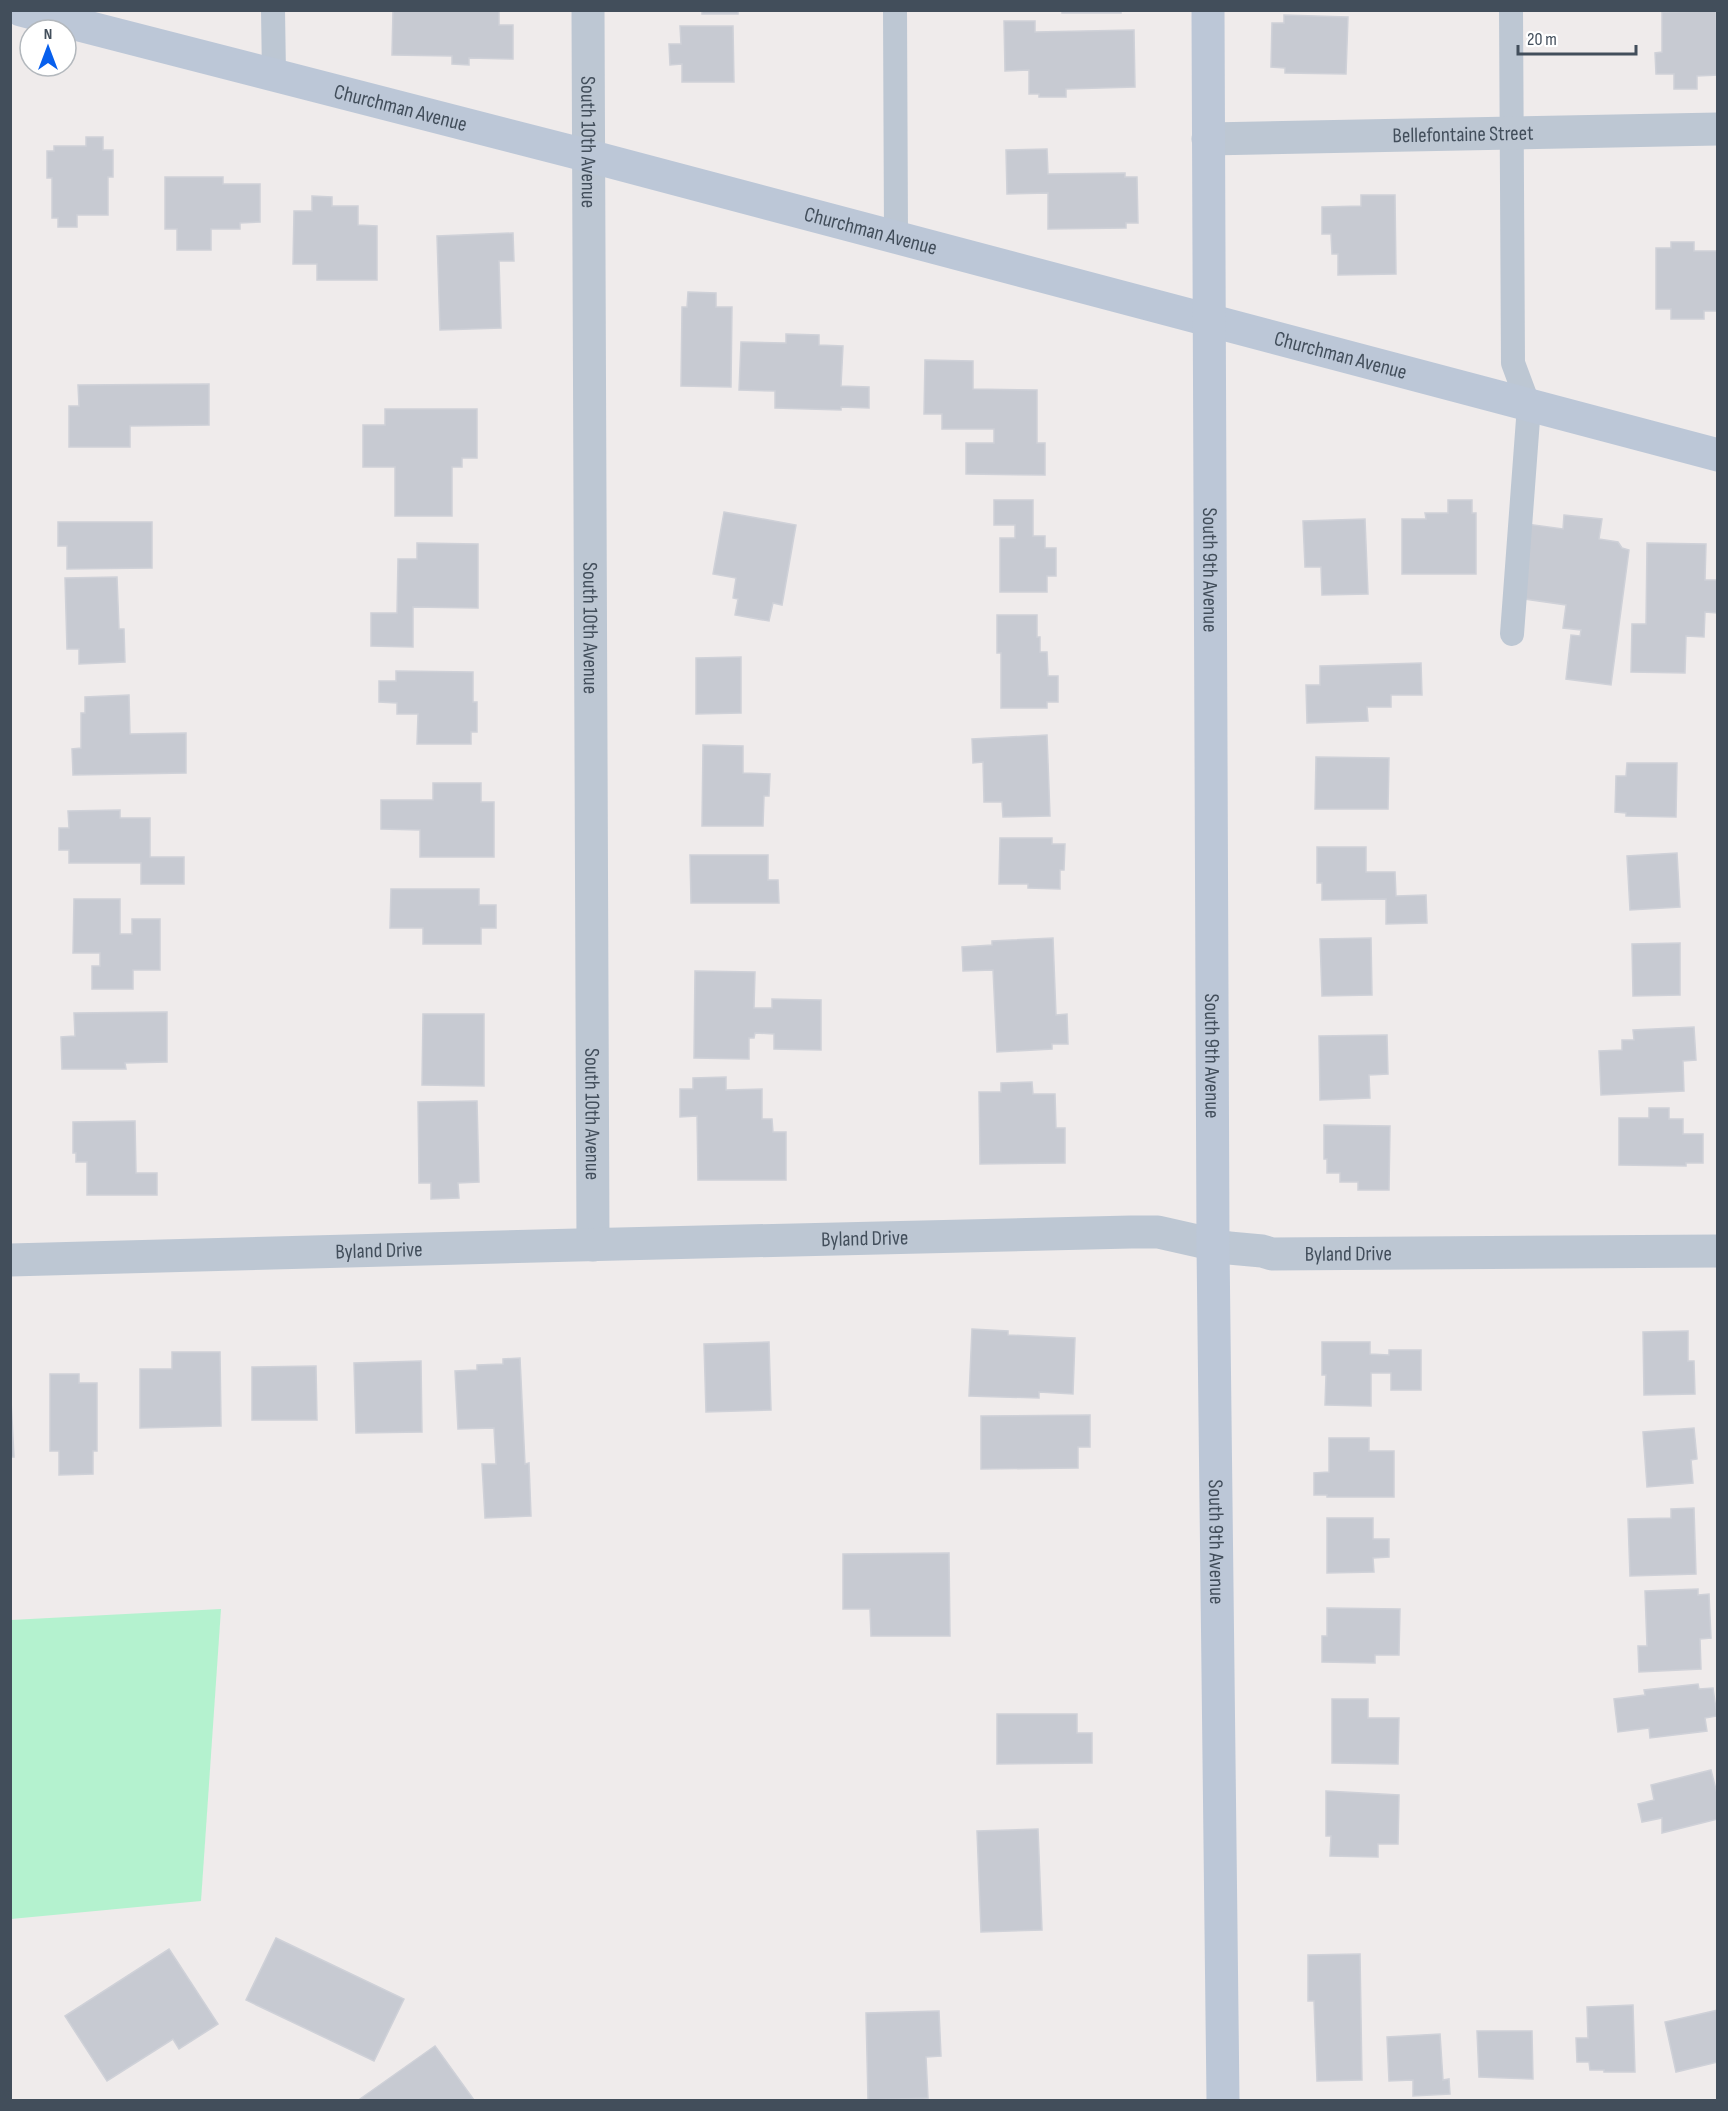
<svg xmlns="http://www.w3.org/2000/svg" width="1728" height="2111" font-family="'Sofia Sans Condensed',sans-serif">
	<rect width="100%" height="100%" fill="#efebeb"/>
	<path fill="#b4f2cf" d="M221,1609L201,1901L11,1919V1620Z"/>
	<g fill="#c7cad2" stroke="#cfd1d8" stroke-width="1.5">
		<path d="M393,10H499V25H513V59L469,58V65L452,64V56L392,55Z"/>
		<rect x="702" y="10" width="36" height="4"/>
		<rect x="1062" y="10" width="59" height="3"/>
		<path d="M1716,11L1718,75L1697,76V89H1674V74H1656L1655,53L1662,52V12Z"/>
		<path d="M1284,15L1348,17L1346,74L1285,73V68L1271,67L1272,23H1284Z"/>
		<path d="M1004,21H1035V32L1134,30L1135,87L1066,89V97H1039V94H1029V70L1005,71Z"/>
		<path d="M680,26H733L734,82H682V64L670,65L669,44H681Z"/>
		<path d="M86,137H103V150H113V177H108V215H77V227H58V218H52V178H47V151H54V146H86Z"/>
		<path d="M1047,149L1048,174L1125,173V177H1137L1138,223H1126V228L1048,229V193L1007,194L1006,150Z"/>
		<path d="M165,177H223V184H260V222L240,223V229H211V250H177V229H165Z"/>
		<path d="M1361,195H1395L1396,274L1338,275V254H1332L1331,234H1322V207L1361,206Z"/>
		<path d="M312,196L332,197V206H358V225L377,226V280H317V264H293L294,211H312Z"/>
		<path d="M513,233L514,261H499L501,328L440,330L437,236Z"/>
		<path d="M1671,242H1694V251H1718V311H1704V319H1671V309H1656V248H1671Z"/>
		<path d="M688,292L716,293V307H732L731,387L681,386L682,307H687Z"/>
		<path d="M786,334L819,335V345L843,346L841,386L869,387V408L841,407V410L775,408V391L739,390L741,342L786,343Z"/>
		<path d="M925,360L973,361V389L1037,390V443H1045V475L966,474V443H994V429H942V414H924Z"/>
		<path d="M209,384V425L130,426V447H69V406H79L78,385Z"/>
		<path d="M385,409H477V458H462V467H452V516H395V467H363V425H385Z"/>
		<path d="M994,500H1033V536H1045V548H1056V576H1047V592H1000V538H1015V525H994Z"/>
		<path d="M1448,500H1472V513H1476V574H1402V519H1426L1425,513H1448Z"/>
		<path d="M724,512L796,525L782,605L773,603L769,621L735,615L738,599L733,598L736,578L713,574Z"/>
		<path d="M1564,515L1602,519L1599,539L1618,542L1622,548L1629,550L1611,685L1566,679L1571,635L1580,636L1581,630L1563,628L1566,605L1518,598L1527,524L1563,529Z"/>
		<path d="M1365,519L1368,594L1322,595L1321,567H1305L1303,521Z"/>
		<path d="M58,522H152V568L67,569V546H58Z"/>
		<path d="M417,543L478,544V608L413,607V647L371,646V613H397L398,559H417Z"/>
		<path d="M1647,543L1706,544L1705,580H1717V613L1705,612L1704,637L1686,636L1685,673L1631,672L1632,624H1646Z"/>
		<path d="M117,577L119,629H124L125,662L79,664V649H67L65,578Z"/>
		<path d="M997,615H1037V637H1040V652H1047L1048,676H1058V702H1047V708H1001V653H997Z"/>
		<path d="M741,657V713L696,714V658Z"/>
		<path d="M1421,663L1422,695H1391V707H1367L1368,721L1307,723L1306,685H1320V666Z"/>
		<path d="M396,671L473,672V702H477V732H471V744H417L418,714H397V703L379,702V681H396Z"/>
		<path d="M129,695L130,734L186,733V773L73,775L72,749L81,748V713H85V697Z"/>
		<path d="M1047,735L1050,816L1003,817L1002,802H984L983,762L973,763L972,739Z"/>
		<path d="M703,745L743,746V773L770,774L769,796H764L763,826H702Z"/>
		<path d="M1316,757L1389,758L1388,809H1315Z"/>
		<path d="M1627,763H1677L1676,817L1626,816V813L1615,812L1616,776H1626Z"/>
		<path d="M433,783H481V802H494V857H420V830L381,829V800H433Z"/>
		<path d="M120,810V818H150V857H184V884H141V863H69V850H59V828H69L68,811Z"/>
		<path d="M1000,838H1052V844H1065L1064,870H1060V889L1028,888V884H999Z"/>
		<path d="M1317,847H1366V872H1395L1396,896L1426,895L1427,923L1386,924V899L1322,900V883H1317Z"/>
		<path d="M1677,853L1680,907L1630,910L1627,856Z"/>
		<path d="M690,855H768V880H778L779,903H691Z"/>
		<path d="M391,889H479V905H496V928H481V944H423V928H390Z"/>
		<path d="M74,899H120V934H132V919H160V970H133V989H92V966H100V953H73Z"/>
		<path d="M1053,938L1056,1015L1067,1014L1068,1044H1052V1049L997,1052L993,970L963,971L962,947L992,945V941Z"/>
		<path d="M1371,938L1372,995L1322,996L1320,939Z"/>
		<path d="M1680,943V995L1633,996L1632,944Z"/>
		<path d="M695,971L755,972L754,1008H772V999L821,1000V1050L774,1049V1034L755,1033L754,1038H749V1059L694,1058Z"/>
		<path d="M167,1012V1062L125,1063L126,1069H62L61,1037L75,1036L74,1013Z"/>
		<path d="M423,1014H484V1086L422,1085Z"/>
		<path d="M1694,1027L1696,1060L1683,1061L1684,1091L1601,1095L1599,1051L1622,1050V1040H1634L1633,1030Z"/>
		<path d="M1387,1035L1388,1074L1369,1075L1370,1098L1320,1100L1319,1036Z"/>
		<path d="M726,1077V1090L762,1089V1119H772L773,1132H786V1180H698L697,1116L680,1117V1089H693V1078Z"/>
		<path d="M1032,1082L1033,1094H1055L1056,1128H1065V1163L980,1164L979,1092H1001V1083Z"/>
		<path d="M477,1101L479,1182L458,1183L459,1198L431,1199V1183H419L418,1102Z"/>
		<path d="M1649,1108H1669V1119H1683V1134H1703V1163H1686V1166L1619,1165V1118H1649Z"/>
		<path d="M135,1121L136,1173H157V1195H87V1162H76V1153H73V1122Z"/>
		<path d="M1324,1125L1390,1126L1389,1190H1358V1182H1340V1173H1327V1159H1324Z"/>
		<path d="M972,1329L1008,1331V1335L1075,1338L1073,1394L1039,1392V1398L969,1396Z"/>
		<path d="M1688,1331V1361H1694L1695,1394L1644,1395L1643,1332Z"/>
		<path d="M769,1342L771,1410L706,1412L704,1344Z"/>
		<path d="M1322,1342H1370V1354L1389,1355V1350H1421V1390H1391V1373H1371V1406L1325,1405L1326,1375H1322Z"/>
		<path d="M172,1352H220L221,1426L140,1428V1369H172Z"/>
		<path d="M520,1358L525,1464L529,1463L531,1516L485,1518L482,1464H496L494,1428L458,1429L455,1371L477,1370V1365L503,1364V1359Z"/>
		<path d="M421,1361L422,1432L356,1433L354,1363Z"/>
		<path d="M316,1366L317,1420H252V1367Z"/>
		<path d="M50,1374H79V1383H97V1451H93V1474L59,1475V1451H50Z"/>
		<path d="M10,1381L14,1457H10Z"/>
		<path d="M1090,1415V1447H1078V1468L981,1469V1416Z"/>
		<path d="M1694,1428L1697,1459L1691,1460L1693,1483L1647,1487L1643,1432Z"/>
		<path d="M1329,1438H1369V1451H1394V1497H1327V1495H1314V1473L1329,1472Z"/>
		<path d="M1694,1508L1696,1574L1630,1576L1628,1519L1671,1518V1509Z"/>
		<path d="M1327,1518H1373V1539H1389V1557L1373,1558L1374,1572L1327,1573Z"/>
		<path d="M949,1553L950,1636H871L870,1609H843V1554Z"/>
		<path d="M1698,1589V1595L1709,1594L1711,1638L1700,1639L1701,1669L1639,1672L1638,1646H1647L1645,1591Z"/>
		<path d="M1327,1608L1400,1609L1399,1655H1375V1663L1322,1662V1636H1327Z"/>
		<path d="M1698,1684L1699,1689L1713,1688L1717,1716L1705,1718L1707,1731L1650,1738L1649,1728L1618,1732L1614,1699L1645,1695L1644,1690Z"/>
		<path d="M1332,1699H1368V1718H1399L1398,1764L1332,1763Z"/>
		<path d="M997,1714H1077V1733H1092V1763L997,1764Z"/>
		<path d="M1711,1770L1718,1797V1819L1662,1833V1818L1642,1822L1638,1804L1654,1800L1651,1785Z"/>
		<path d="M1326,1791L1399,1795L1398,1844H1378V1857L1330,1856L1331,1836H1326Z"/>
		<path d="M1038,1829L1042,1930L981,1932L977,1831Z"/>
		<path d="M276,1938L404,1999L374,2061L246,2000Z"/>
		<path d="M169,1949L218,2024L179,2049L173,2039L107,2081L65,2016Z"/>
		<path d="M1360,1954L1362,2080L1317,2081L1314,2001H1308V1955Z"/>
		<path d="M1633,2005L1635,2072H1604V2070H1590L1589,2062H1577L1576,2038H1588L1587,2007Z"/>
		<path d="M1718,2010V2062L1676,2072L1665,2022Z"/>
		<path d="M939,2011L941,2056L926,2057L928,2098L868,2100L866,2013Z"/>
		<path d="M1477,2031H1532L1533,2079L1479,2077Z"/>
		<path d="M1440,2034L1443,2080L1449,2079L1450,2094L1413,2096V2080L1389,2081L1387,2037Z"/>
		<path d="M435,2046L474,2100H361L360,2099Z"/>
	</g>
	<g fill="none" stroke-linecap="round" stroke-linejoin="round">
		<g stroke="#bdc7d3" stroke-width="24">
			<path d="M273,10L274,75"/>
			<path d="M895,10L896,237"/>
			<path d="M1511,10L1513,363L1529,406L1512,634"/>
		</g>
		<g stroke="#bdc7d3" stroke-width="33">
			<path id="s1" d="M588,10L593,1245"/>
			<path id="s2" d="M1208,139L1718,129"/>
			<path id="s3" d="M10,1260L577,1245L1131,1232H1158L1229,1248L1262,1251L1272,1254L1718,1251"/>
		</g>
		<g stroke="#bcc7d7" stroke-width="33">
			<path id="s4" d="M21,10L589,156L1718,455"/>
			<path id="s5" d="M1208,10L1213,1245L1223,2100"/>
		</g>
	</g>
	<g text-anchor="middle" stroke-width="5" stroke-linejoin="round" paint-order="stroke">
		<g font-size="21" fill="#424e5b" stroke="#fff">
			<text dy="7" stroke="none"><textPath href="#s4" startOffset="392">Churchman Avenue</textPath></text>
			<text dy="7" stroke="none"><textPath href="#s2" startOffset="255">Bellefontaine Street</textPath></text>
			<text dy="7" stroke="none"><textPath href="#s1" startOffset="132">South 10th Avenue</textPath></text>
			<text dy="7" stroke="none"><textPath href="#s4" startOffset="878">Churchman Avenue</textPath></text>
			<text dy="7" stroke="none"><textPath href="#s4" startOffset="1364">Churchman Avenue</textPath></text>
			<text dy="7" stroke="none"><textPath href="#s5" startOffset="560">South 9th Avenue</textPath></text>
			<text dy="7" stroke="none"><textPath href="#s1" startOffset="618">South 10th Avenue</textPath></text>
			<text dy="7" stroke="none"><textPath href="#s5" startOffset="1046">South 9th Avenue</textPath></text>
			<text dy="7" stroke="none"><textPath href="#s1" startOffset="1104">South 10th Avenue</textPath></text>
			<text dy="7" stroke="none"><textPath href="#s3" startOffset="855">Byland Drive</textPath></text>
			<text dy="7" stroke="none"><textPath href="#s3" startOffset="369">Byland Drive</textPath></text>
			<text dy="7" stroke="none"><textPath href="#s3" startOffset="1341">Byland Drive</textPath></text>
			<text dy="7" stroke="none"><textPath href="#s5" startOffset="1532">South 9th Avenue</textPath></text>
		</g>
	</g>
	<rect width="1728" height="2111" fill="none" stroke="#424e5b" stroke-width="24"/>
	<g transform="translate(48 48)"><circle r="28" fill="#ffffff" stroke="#b3b8bd" stroke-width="1.5"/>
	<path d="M0-4.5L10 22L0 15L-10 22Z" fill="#075fed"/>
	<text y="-9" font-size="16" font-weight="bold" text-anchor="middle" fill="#424e5b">N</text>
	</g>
	<path d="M1518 45v9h118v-9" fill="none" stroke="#424e5b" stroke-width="3"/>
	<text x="1527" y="45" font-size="18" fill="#424e5b" stroke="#ffffff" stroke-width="4.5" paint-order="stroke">20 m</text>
</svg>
